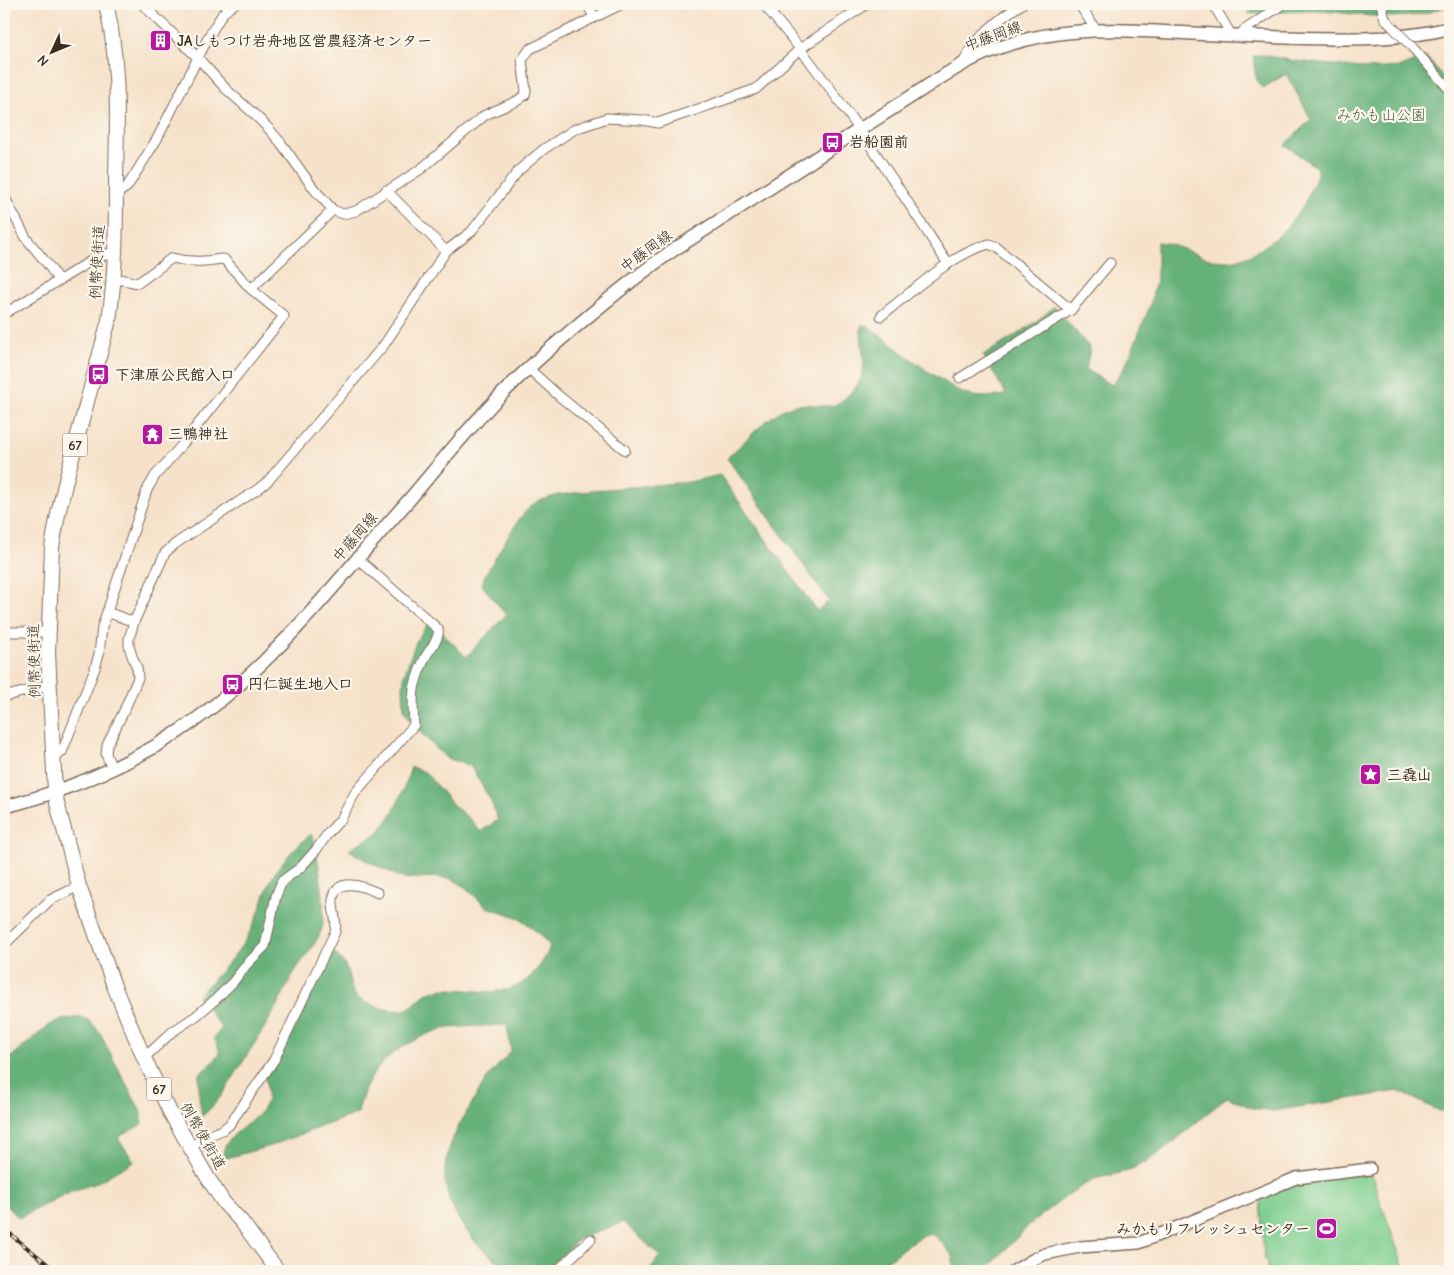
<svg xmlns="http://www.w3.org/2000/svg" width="1454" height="1275" font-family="'Comic Neue','Klee One',sans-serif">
	<rect width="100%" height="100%" fill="#fbf7ec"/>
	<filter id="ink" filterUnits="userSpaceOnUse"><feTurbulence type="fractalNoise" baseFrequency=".02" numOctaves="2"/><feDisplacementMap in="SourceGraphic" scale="10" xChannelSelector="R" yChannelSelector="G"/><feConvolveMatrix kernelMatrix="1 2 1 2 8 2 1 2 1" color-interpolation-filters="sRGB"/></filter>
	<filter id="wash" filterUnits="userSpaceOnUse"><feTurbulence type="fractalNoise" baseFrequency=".0096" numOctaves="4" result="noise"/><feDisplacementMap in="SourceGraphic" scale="20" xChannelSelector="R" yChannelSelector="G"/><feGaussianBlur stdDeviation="1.12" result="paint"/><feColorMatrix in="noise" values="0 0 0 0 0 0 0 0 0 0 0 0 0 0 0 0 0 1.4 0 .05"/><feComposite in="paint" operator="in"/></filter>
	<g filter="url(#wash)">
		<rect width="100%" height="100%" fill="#f6e2ca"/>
		<path fill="#7ece8f" stroke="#5c7c56" d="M1371,1174L1405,1271H1266L1268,1261L1264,1259L1260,1198L1297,1181Z"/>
		<g fill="#66b17a" stroke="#506e4c">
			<path d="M1259,4H1450V5C1439,9 1428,13 1417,15C1384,20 1352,13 1320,11C1298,10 1276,13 1254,14L1248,13Z"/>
			<path d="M1263,55L1295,61L1370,69L1401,67L1426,57L1450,85V1116L1398,1091L1274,1111L1252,1108L1227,1097L1172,1143L1151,1159L1128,1171L1094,1179L1071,1193L1030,1224L985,1271H956L951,1254L944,1245L936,1237L931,1234H926L906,1246L875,1271H648L660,1256L623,1222L579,1239L545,1271C536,1271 526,1273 518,1271C499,1265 482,1251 470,1235C434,1190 440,1156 468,1110C474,1100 480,1089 486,1080C493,1070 503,1061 511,1051L507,1025C488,1026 468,1026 449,1028C437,1030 424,1035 413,1041C382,1057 365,1078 358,1113L270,1146L227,1158H224C218,1136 259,1123 266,1103C269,1095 266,1084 265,1076C274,1061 286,1046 294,1030C303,1012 309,992 318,973C322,966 326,956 334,952C337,956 341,959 344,963C351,975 348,993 361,1000C372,1006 397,1015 409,1008C420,1001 422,992 437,990C471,985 503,1004 532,975C539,967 547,957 550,946L539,934L525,922L514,916L487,907L466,888L453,879L433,877L404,879L365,860L349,850C357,843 368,840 376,834C393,819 405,788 411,767L425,772L455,807L472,821L480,832L498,820L491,801L471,767L462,762L447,759L417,729L404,710L403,687L405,672L416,642L430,620L466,657L506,615L482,585L485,575L509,535L520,518L529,508L536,502L558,495L607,489L689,482L720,475L817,611L829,601L727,458C744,443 769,414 789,407C801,402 815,406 827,406C836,406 842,401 847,396C873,373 861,357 861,328L862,325L868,326L926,370L962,393L974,396L984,397L1001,396L1006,394L983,355C1008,341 1033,326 1054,306L1090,348L1086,369L1108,383L1113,385L1122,371L1131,353L1150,306L1157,276V242C1180,243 1198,260 1223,261C1250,263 1284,234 1298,213C1304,206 1307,197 1311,189C1314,183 1318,175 1317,168L1285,145L1311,119L1286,74L1263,88C1254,83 1255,66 1253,56Z"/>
			<path d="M311,834C318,850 327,911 322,928C318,943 300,962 292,976C287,985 283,995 278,1004C267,1025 253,1045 241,1065C230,1083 218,1104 202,1116L199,1096V1074C204,1070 218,1059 219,1053C220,1049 216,1042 214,1038L222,1028L198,996C217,975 238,955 251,930C260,914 263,896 271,880C280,862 296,847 311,834Z"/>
			<path d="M80,1017C90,1020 93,1024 99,1032L140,1110L143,1124L118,1137L119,1140L134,1161L105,1178L94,1184L71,1191L19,1218L4,1204V1063L48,1026L57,1021Z"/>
		</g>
	</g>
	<g filter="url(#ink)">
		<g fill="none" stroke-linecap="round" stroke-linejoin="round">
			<defs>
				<g id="minor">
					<path d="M142,4L197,57L226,89L254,114L269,129L281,143L314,189L333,210L343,214L356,211L421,169L485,115L517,101L525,95L526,91L522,60L530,49L622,4"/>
					<path d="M587,4L594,17"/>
					<path d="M763,4C833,84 890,175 948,264"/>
					<path d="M1079,4L1096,30"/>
					<path d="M1213,4L1232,36"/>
					<path d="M1381,4L1385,19"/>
					<path d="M1242,36L1243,31L1283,4"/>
					<path d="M1413,48L1450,90"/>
					<path d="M963,64C972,40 1001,17 1022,4"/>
					<path d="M386,190L446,251"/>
					<path d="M116,194L127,187L157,139L209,36L223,13L234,4"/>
					<path d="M4,196L26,238L49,266L59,281"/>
					<path d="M251,289L333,210"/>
					<path d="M4,314L94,259L116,251"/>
					<path d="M881,316C913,291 950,255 989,244L996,247L1071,310"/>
					<path d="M528,368L559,396L625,450"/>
					<path d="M960,378L1071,310L1110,263"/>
					<path d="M107,612L134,622"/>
					<path d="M4,634L8,632H48"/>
					<path d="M4,694L7,696L50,685"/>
					<path d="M53,760L62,752L95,668L99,654L102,627L147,490L155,476L181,446L284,316L251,289L224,259C217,259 211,261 204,261C193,262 183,261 172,258L138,283L114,278"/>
					<path d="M112,769L106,754L107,745L123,713L138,678L137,668L132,656L129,646V639L134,622L165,553L175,544L258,489L268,481L384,345L446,251L471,232L519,170L544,149L575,129L607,118L642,120L658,123L756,89L801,48L867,4"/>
					<path d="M4,945L50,900L79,886"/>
					<path d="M144,1058L172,1032L196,1016L216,999L233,982L247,964L265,946L276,896L282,881L300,868L316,850L329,832L341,819L355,793L414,725C412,696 412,686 424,660C428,650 441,639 438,629L358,559"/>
					<path d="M190,1148L205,1137L222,1130L229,1125L274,1060L335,932C338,921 332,911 333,900C336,875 365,887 378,893"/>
					<path d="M557,1271L591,1239"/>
				</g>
				<path id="tertiary" d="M1014,1271L1034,1259L1045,1254L1080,1247L1139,1243L1296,1178L1370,1169"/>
				<path id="secondary" d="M4,807C65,791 124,768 178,732C240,691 292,635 341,578C363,552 386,526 409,500C443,460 475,420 512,384C539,357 568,333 597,309C621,289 646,269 672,251C718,221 764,192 810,162C844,139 878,118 912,96C934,82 955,67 979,56C1046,25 1111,29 1183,33C1223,35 1264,37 1304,38C1353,39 1402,40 1450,28"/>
				<path id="primary" d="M106,4C120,62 117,120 116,179C116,226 116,273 109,320L67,476L58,514L52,547L48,652L55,792L57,803L79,886L114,986L144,1058L170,1112L206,1175L224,1203L241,1221L278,1271"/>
			</defs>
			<use href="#minor" stroke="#7c6a5a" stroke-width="11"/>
			<use href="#tertiary" stroke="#7c6a5a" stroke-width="14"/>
			<use href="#secondary" stroke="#7c6a5a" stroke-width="15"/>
			<use href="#primary" stroke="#7c6a5a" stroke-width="16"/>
			<use href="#minor" stroke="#fff" stroke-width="9"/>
			<use href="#tertiary" stroke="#fff" stroke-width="11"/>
			<use href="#secondary" stroke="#fff" stroke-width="12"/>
			<use href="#primary" stroke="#fff" stroke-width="14"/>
			<defs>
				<path id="rail" d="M4,1229L56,1271"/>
			</defs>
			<use href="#rail" stroke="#3b2a1e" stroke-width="4"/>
			<use href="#rail" stroke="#fbf7ec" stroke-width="2" stroke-dasharray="5.5" stroke-linecap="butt"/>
			<defs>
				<path id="minor-bridge" d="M1385,19L1413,48"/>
			</defs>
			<use href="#minor-bridge" stroke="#7c6a5a" stroke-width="11" stroke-linecap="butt"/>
			<use href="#minor-bridge" stroke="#fff" stroke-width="9"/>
		</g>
	</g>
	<defs>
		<symbol id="building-square" viewBox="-11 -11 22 22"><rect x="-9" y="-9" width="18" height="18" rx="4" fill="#b5179e" stroke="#fbf7ec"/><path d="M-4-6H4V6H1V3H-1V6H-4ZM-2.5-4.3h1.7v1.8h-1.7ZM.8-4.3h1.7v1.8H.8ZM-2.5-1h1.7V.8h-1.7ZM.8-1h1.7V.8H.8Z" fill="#fff"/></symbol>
		<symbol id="bus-square" viewBox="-11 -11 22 22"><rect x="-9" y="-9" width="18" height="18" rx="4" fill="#b5179e" stroke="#fbf7ec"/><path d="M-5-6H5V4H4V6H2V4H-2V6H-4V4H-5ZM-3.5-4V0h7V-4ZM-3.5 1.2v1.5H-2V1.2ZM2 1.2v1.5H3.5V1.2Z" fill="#fff"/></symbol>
		<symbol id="temple-square" viewBox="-11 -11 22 22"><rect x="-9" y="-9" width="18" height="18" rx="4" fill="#b5179e" stroke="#fbf7ec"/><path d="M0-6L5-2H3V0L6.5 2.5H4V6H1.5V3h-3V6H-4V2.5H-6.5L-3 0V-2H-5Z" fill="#fff"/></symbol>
		<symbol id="sight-square" viewBox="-11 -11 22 22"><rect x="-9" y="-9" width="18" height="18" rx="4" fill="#b5179e" stroke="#fbf7ec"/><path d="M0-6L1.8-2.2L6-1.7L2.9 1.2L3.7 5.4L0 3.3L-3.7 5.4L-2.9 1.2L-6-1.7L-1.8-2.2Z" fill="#fff"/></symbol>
		<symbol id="stadium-square" viewBox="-11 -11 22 22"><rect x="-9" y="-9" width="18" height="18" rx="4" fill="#b5179e" stroke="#fbf7ec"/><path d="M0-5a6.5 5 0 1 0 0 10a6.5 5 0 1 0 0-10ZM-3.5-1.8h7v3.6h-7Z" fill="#fff"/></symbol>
	</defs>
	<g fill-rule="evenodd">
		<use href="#building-square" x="148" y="28" width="25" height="25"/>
		<use href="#bus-square" x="820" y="130" width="25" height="25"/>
		<use href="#bus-square" x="86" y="362" width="25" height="25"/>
		<use href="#temple-square" x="140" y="422" width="25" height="25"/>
		<use href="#bus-square" x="220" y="672" width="25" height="25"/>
		<use href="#sight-square" x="1358" y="762" width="25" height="25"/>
		<use href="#stadium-square" x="1314" y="1216" width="25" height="25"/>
	</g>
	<g text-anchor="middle" stroke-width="4.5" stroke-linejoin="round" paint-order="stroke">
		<g fill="#fbf7ec" stroke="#75685c" stroke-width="1">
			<rect x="62.5" y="433.5" width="25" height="23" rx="4"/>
			<rect x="146.5" y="1077.5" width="25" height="23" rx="4"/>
		</g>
		<g font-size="14" font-weight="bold" fill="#3b2a1e">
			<text x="75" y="450">67</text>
			<text x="159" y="1094">67</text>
		</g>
		<g font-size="15" fill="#3b2a1e" stroke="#fbf7ec">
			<text transform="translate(993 36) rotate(-20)" y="5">中藤岡線</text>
			<text transform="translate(646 251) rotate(-36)" y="5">中藤岡線</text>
			<text transform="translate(97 262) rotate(-87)" y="5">例幣使街道</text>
			<text transform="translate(355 537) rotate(-49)" y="5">中藤岡線</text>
			<text transform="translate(34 661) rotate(-91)" y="5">例幣使街道</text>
			<text transform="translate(203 1136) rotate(60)" y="5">例幣使街道</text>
		</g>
		<g font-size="15" font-weight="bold" fill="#3b2a1e" stroke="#fbf7ec" text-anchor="start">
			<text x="177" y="46">JAしもつけ岩舟地区営農経済センター</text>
			<text x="849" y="147">岩船園前</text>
			<text x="115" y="380">下津原公民館入口</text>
			<text x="168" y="439">三鴨神社</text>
			<text x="248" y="689">円仁誕生地入口</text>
			<text x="1387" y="780">三毳山</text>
			<text x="1310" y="1234" text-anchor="end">みかもリフレッシュセンター</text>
		</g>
		<g font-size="15" fill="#4f5b40" stroke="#fbf7ec">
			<text x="1381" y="120">みかも山公園</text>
		</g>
	</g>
	<rect width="1454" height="1275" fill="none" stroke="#fbf7ec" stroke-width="20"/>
	<g transform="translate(52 52) rotate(226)" stroke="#fbf7ec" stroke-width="4" paint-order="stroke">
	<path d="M0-4L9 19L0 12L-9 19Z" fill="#3b2a1e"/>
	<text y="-8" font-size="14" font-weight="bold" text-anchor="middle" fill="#3b2a1e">N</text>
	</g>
</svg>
